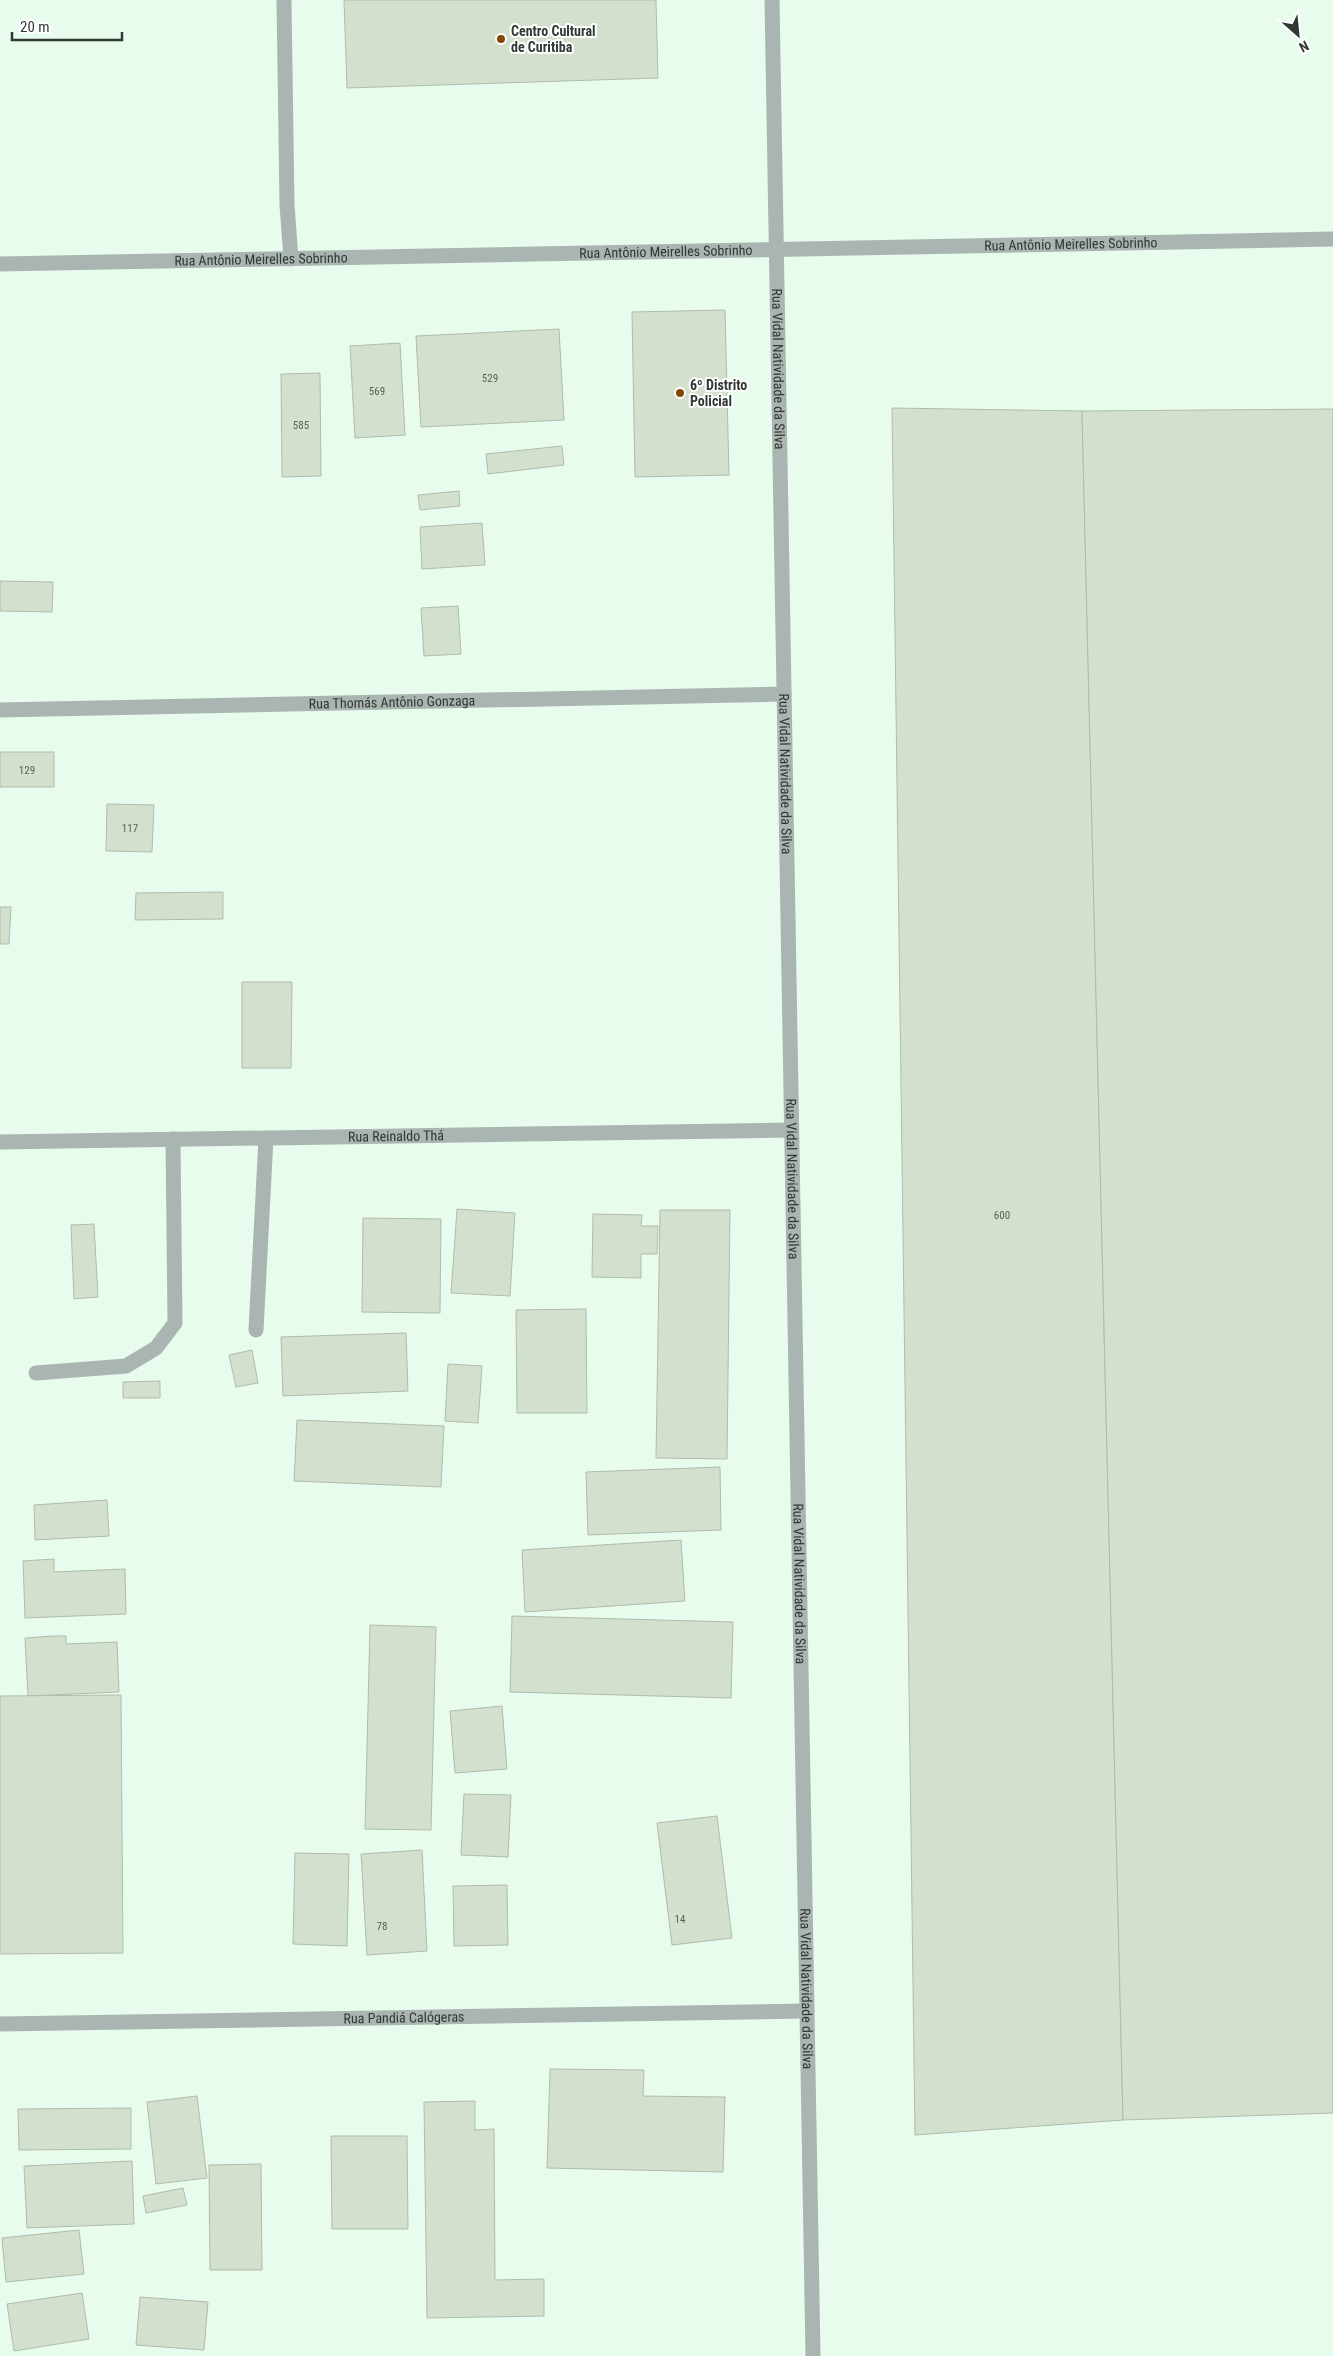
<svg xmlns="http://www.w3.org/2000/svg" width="1333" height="2356" font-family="'Roboto Condensed',sans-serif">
	<rect width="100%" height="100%" fill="#e8fcee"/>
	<g fill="#d3e0ce" stroke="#b0bcab">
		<path d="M344,0H656L658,78L347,88Z"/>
		<path d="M725,310L729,475L635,477L632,312Z"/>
		<path d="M559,329L564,420L421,427L416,336Z"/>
		<path d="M400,343L405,435L355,438L350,346Z"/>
		<path d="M320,373L321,476L282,477L281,374Z"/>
		<path d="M892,408L1082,411L1123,2120L915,2135Z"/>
		<path d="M1333,409V2113L1123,2120L1082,411Z"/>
		<path d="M562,446L564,465L488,474L486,454Z"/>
		<path d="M459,491L460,506L420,510L418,495Z"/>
		<path d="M482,523L485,565L422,569L420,527Z"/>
		<path d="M0,581L53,582L52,612L0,611Z"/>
		<path d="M458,606L461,654L424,656L421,608Z"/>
		<rect x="0" y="752" width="54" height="35"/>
		<path d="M107,804L154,805L152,852L106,851Z"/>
		<path d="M223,892V919L135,920L136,893Z"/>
		<path d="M0,907H11L9,944H0Z"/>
		<path d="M242,982H292L291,1068H242Z"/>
		<path d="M457,1209L515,1213L510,1296L451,1293Z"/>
		<path d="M660,1210H730L727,1459L656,1458Z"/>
		<path d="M593,1214L642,1215L641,1226H658L657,1254H641V1278L592,1277Z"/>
		<path d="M363,1218L441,1219L440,1313L362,1312Z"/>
		<path d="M94,1224L98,1297L74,1299L71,1225Z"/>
		<path d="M586,1309L587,1413H517L516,1310Z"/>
		<path d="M406,1333L408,1391L283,1396L281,1337Z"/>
		<path d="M252,1350L258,1383L236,1387L229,1355Z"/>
		<path d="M448,1364L482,1366L478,1423L445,1421Z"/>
		<path d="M160,1381V1398H123V1382Z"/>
		<path d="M297,1420L444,1426L441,1487L294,1481Z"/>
		<path d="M720,1467L721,1530L588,1535L586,1472Z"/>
		<path d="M107,1500L109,1536L35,1540L34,1505Z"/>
		<path d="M681,1540L685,1601L525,1612L522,1550Z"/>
		<path d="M54,1559V1572L125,1569L126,1614L25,1618L23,1561Z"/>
		<path d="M512,1616L733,1622L731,1698L510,1692Z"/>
		<path d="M370,1625L436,1627L431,1830L365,1829Z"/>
		<path d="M52,1636H66V1644L117,1642L119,1692L28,1696L25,1638Z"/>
		<path d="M121,1695L123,1953L0,1954V1696Z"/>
		<path d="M502,1706L507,1769L455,1773L450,1711Z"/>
		<path d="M464,1794L511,1795L508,1857L461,1855Z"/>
		<path d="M717,1816L732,1938L672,1945L657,1823Z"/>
		<path d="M422,1850L427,1951L367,1955L361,1854Z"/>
		<path d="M295,1853L349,1854L347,1946L293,1944Z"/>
		<path d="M507,1885L508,1945L454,1946L453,1886Z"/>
		<path d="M550,2069L644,2070L643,2096L725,2097L723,2172L547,2168Z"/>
		<path d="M197,2096L207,2178L156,2184L147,2102Z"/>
		<path d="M475,2101V2130L494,2129L495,2280L544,2279V2316L427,2318L424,2102Z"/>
		<path d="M131,2108V2149L19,2150L18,2109Z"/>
		<path d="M331,2136H407L408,2229H332Z"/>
		<path d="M132,2161L134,2224L27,2228L24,2166Z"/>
		<path d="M261,2164L262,2270H210L209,2165Z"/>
		<path d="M183,2188L187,2205L146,2213L143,2196Z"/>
		<path d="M79,2230L84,2274L6,2282L2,2238Z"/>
		<path d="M82,2293L89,2339L14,2351L7,2304Z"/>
		<path d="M140,2297L208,2302L204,2350L136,2345Z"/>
	</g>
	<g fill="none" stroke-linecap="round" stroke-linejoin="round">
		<g stroke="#aab5b1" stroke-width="15">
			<path d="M284,0L287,205L291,259"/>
			<path id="s1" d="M772,0L813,2356"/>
			<path id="s2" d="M0,264L1333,239"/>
			<path id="s3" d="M0,710L784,694"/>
			<path id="s4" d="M0,1142L791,1130"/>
			<path d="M256,1330L266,1138"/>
			<path d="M36,1373L126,1366L156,1348L175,1323L173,1139"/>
			<path id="s5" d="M0,2024L807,2011"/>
		</g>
	</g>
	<g fill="#834701" stroke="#fff" stroke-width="2">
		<circle cx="501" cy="39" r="5"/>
		<circle cx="680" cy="393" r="5"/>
	</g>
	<g text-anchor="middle" stroke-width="4" stroke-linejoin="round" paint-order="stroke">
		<g font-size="11" fill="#59625a">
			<text x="490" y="382">529</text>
			<text x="377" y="395">569</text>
			<text x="301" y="429">585</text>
			<text x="27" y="774">129</text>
			<text x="130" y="832">117</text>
			<text x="1002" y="1219">600</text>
			<text x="680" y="1923">14</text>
			<text x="382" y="1930">78</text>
		</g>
		<g font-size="14" font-weight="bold" fill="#303833" stroke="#fff" text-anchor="start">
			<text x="511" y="36">Centro Cultural<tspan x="511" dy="16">de Curitiba</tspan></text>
			<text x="690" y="390">6º Distrito<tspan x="690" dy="16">Policial</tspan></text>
		</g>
		<g font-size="14" fill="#303833" stroke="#fff">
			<text dy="5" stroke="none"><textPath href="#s2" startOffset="1071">Rua Antônio Meirelles Sobrinho</textPath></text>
			<text dy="5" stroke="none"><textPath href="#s2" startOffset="666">Rua Antônio Meirelles Sobrinho</textPath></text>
			<text dy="5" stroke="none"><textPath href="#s2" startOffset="261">Rua Antônio Meirelles Sobrinho</textPath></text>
			<text dy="5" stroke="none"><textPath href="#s1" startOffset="369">Rua Vidal Natividade da Silva</textPath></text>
			<text dy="5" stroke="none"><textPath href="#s3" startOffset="392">Rua Thomás Antônio Gonzaga</textPath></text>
			<text dy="5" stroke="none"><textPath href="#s1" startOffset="774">Rua Vidal Natividade da Silva</textPath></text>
			<text dy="5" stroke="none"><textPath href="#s4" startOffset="396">Rua Reinaldo Thá</textPath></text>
			<text dy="5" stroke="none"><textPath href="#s1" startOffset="1179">Rua Vidal Natividade da Silva</textPath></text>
			<text dy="5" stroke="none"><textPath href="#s1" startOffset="1584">Rua Vidal Natividade da Silva</textPath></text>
			<text dy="5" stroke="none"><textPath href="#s1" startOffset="1989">Rua Vidal Natividade da Silva</textPath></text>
			<text dy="5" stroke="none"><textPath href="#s5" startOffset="404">Rua Pandiá Calógeras</textPath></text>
		</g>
	</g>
	<g transform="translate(1298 35) rotate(153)" stroke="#ffffff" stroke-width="4" paint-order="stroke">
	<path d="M0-4L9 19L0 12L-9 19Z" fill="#303833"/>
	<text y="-8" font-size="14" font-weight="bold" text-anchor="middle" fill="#303833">N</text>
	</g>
	<path d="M12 32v8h110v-8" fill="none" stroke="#303833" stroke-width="2.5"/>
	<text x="20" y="32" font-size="15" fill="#303833" stroke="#ffffff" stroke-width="4" paint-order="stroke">20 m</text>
</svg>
